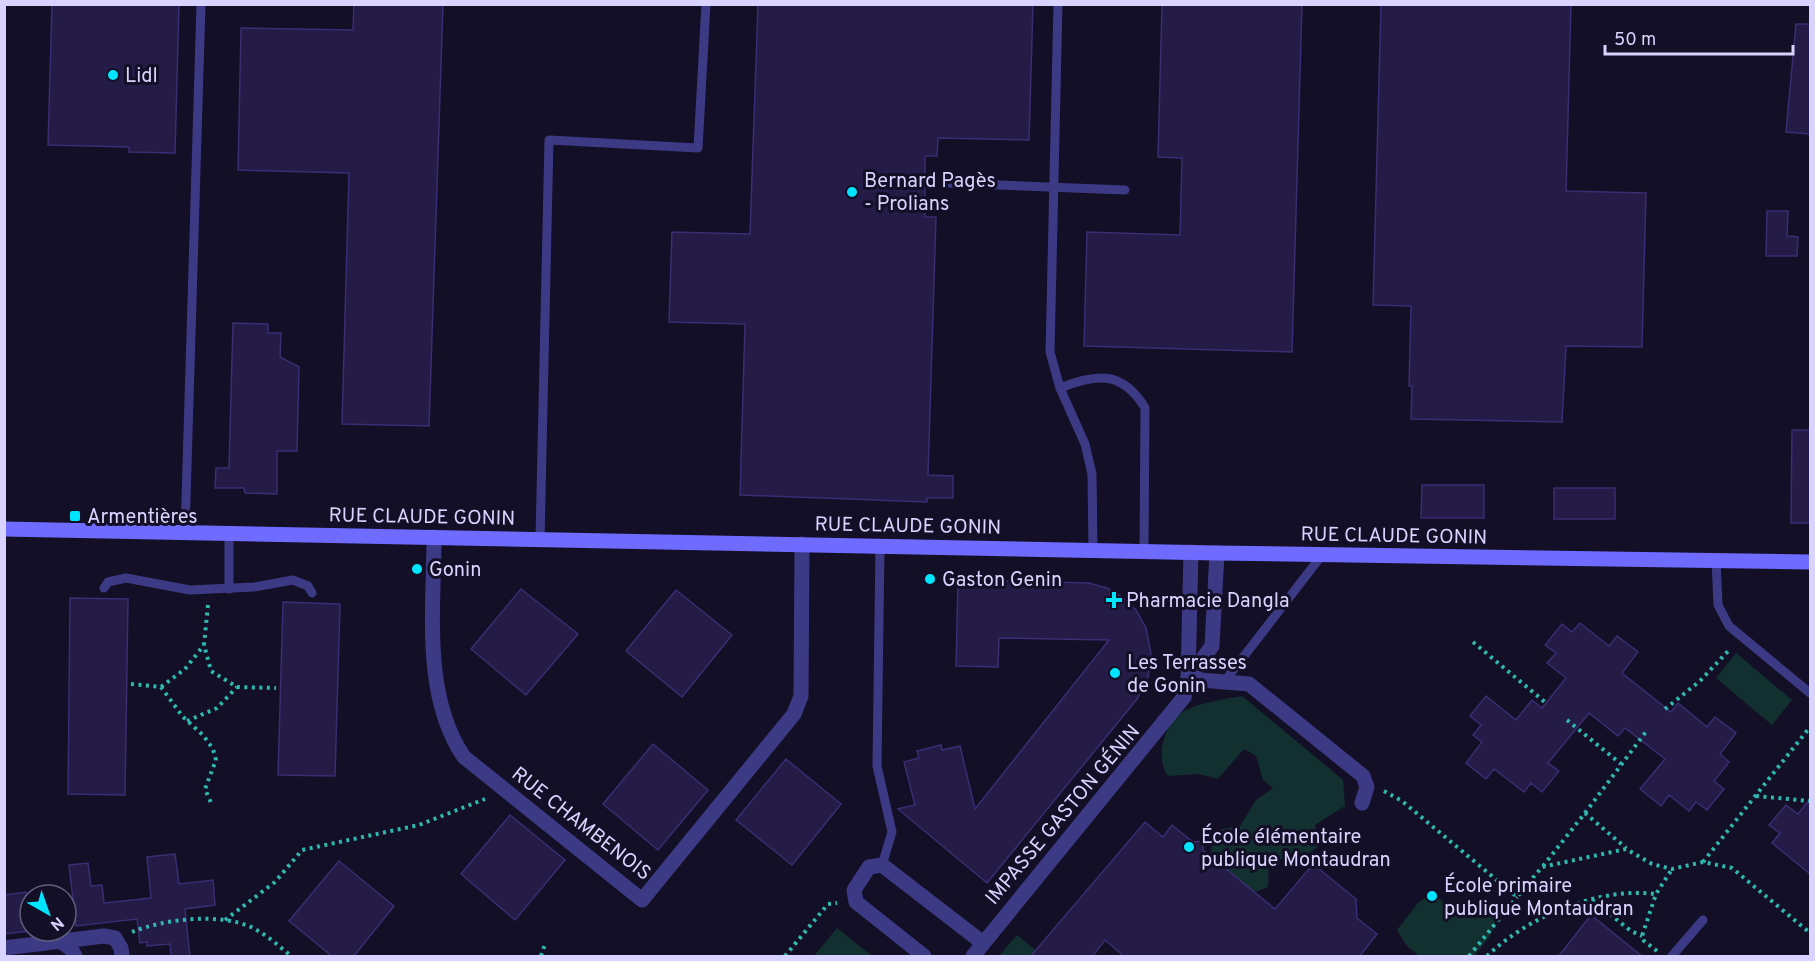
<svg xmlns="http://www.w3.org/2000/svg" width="1815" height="961" font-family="Overpass,sans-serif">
	<rect width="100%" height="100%" fill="#130f26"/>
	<g fill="#12302f">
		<path d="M1736,653L1792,700L1772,725L1716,678Z"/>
		<path d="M1242,696L1343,780L1345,806L1315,825L1317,847L1301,860L1269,859L1268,887L1255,892L1217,880L1210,867L1212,837L1222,829L1240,826L1256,800L1273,788L1263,780L1256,756L1244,749L1218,779L1199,774L1168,776C1154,758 1165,720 1186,710C1203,702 1224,699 1242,696Z"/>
		<path d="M1432,893L1447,905L1452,916L1464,906L1475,919L1482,909L1493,904C1502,925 1487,941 1474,956H1419L1406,945L1397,930L1418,903Z"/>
		<path d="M837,928L872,956H814Z"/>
		<path d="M1017,935L1043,956H999Z"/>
	</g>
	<g fill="#241b47" stroke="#3b2d73" stroke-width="1.5">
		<path d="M52,4H179L175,153L129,152V147L48,145Z"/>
		<path d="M354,4H443L429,426L342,424L349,173L238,170L241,28L353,30Z"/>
		<path d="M758,4H1033L1029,140L938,138L937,156H925V217H936L928,475L953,476V498H927V502L740,495L745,324L669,322L672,232L750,234Z"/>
		<path d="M1162,4H1302L1292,352L1084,346L1087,232L1180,235L1182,158L1158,157Z"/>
		<path d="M1381,4H1571L1566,191L1646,193L1642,347L1566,346L1562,422L1411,419L1412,386H1409L1411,306L1373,305Z"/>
		<path d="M1796,24H1810V134L1786,132Z"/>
		<path d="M1767,211H1788L1787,236L1798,237L1797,256H1766Z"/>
		<path d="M233,323L268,324V333H281L280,357L299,367L297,451H277V494L245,493L244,488H215L216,468H229Z"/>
		<path d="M1792,430H1810V523H1791Z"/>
		<path d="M1422,485H1484V518H1421Z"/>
		<rect x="1554" y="488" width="61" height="31"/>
		<path d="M958,580L1089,583L1107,588L1122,597L1136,610L1146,628L1151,653L1148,677L1137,699L987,883L898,809L915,805L904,762L919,758L917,751L941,745L942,750L960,746L975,809L1109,640L999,638L998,667L956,666Z"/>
		<path d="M521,589L578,634L526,695L471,649Z"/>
		<path d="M676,590L732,635L682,697L626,651Z"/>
		<path d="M70,598L128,599L125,795L68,794Z"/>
		<path d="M283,602L340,604L335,776L278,775Z"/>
		<path d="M1580,623L1609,646L1617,636L1638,652L1622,673L1671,712L1678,703L1707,727L1715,717L1736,733L1720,754L1729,762L1714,781L1724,789L1707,810L1696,802L1689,811L1669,795L1661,806L1640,789L1665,759L1625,728L1618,736L1589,713L1548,763L1559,771L1542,792L1531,783L1524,792L1494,769L1486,779L1466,763L1482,742L1473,735L1481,725L1470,716L1486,696L1516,720L1532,700L1542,708L1566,678L1547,663L1556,653L1545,645L1562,624L1572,632Z"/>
		<path d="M653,744L708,790L658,850L603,804Z"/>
		<path d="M786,759L841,804L792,865L736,820Z"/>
		<path d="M1810,799V874L1772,843L1780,833L1769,825L1786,805L1798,814Z"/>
		<path d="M510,815L565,860L515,920L461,874Z"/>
		<path d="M1145,822L1163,837L1172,825L1193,842L1203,841V850L1275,909L1309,869L1318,868L1356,899L1357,918L1377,934L1359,957H1125L1105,940L1092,957H1030Z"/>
		<path d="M175,854L179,884L213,880L215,905L185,909L190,957H171L170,944L147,946V942L140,943L137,919L76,926L69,865L88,863L91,886L102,885L104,903L151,898L147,857Z"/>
		<path d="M339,861L394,906L353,957H333L289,921Z"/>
		<path d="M26,892L30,931L4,934V895Z"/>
		<path d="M1591,915L1643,957H1558Z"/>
	</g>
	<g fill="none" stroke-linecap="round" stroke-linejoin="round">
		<g stroke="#2fb8b0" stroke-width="4" stroke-dasharray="3 4.5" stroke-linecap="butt">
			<path d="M208,605L204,645L211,671L237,687L276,688"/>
			<path d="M1473,642L1546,703"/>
			<path d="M131,684L161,687L183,717L203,735L213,749L216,760L205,789L212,805"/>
			<path d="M161,687L185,669L204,645"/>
			<path d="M1665,709L1700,681L1730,649"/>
			<path d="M1567,720L1621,764"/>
			<path d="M187,721L217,708L237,687"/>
			<path d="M1384,791L1402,801L1517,897L1542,867L1626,849L1652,864L1672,869L1703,862L1732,868L1810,933"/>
			<path d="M1756,796L1810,801"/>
			<path d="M1585,813L1648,729"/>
			<path d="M1703,862L1810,727"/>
			<path d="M1543,866L1585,813L1626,848"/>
			<path d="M1592,900L1631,931L1642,936"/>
			<path d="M225,920L275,882L302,850L419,825L485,799"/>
			<path d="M132,932C164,919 221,912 253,928C267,935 279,946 291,956"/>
			<path d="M1657,951L1644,941L1642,936L1656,894L1672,869"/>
			<path d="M541,956L545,944"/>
			<path d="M785,956L828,904L837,903"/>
			<path d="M1469,956L1517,897"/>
			<path d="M1487,956C1529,916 1598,887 1656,894"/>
		</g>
		<g stroke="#3d3a85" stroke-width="9">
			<path d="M1058,4L1050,352L1060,388L1085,444L1092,474L1093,551"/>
			<path d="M948,183L1125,190"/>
			<path d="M1060,388C1097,373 1123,371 1145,408L1144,552"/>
			<path d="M185,532L201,4"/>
			<path d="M540,539L549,140L698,148L706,4"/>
			<path d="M880,546L877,766L892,832L882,865"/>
			<path d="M1716,560L1718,605L1729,626L1810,693"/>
			<path d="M104,588L108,582L126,578L190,590L254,587L293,580L308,586L312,593"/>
			<path d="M229,589V533"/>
			<path d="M1224,682L1322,555"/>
			<path d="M1672,956L1703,920"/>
		</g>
		<g stroke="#3d3a85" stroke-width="15">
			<path d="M434,537C434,608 422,696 464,757L642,900L794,714L801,696L802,544"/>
			<path d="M1188,679L1249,684L1363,776L1367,787L1362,803"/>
			<path d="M1188,679L1212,646L1217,553"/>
			<path d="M60,941L71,949L75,956"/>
			<path d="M4,948L104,936L115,938L121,948L122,956"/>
			<path d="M924,956L856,902L854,890L869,867L882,865L983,943"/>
			<path d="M973,956L1184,697L1188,679L1191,552"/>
		</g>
		<path stroke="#6f6bff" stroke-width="15" d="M4,529L1217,553L1810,562"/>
	</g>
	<g fill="#00e5ff" stroke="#130f26" stroke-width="2">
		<circle cx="113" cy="75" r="6"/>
		<circle cx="852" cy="192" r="6"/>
		<rect x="69" y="510" width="12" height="12" rx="3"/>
		<circle cx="417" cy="569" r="6"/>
		<circle cx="930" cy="579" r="6"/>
		<path d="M1111 591h6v6h6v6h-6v6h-6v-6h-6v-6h6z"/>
		<circle cx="1115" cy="673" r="6"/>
		<circle cx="1189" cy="847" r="6"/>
		<circle cx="1432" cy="896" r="6"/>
	</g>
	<g text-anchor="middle" stroke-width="6" stroke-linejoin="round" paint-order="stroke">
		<g font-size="20" fill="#d9d4ff" stroke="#130f26" text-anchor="start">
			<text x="125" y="82">Lidl</text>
			<text x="864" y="187">Bernard Pagès<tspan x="864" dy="23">- Prolians</tspan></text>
			<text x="87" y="523">Armentières</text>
			<text x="429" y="576">Gonin</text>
			<text x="942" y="586">Gaston Genin</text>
			<text x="1126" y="607">Pharmacie Dangla</text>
			<text x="1127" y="669">Les Terrasses<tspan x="1127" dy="23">de Gonin</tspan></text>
			<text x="1201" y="843">École élémentaire<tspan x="1201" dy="23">publique Montaudran</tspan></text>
			<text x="1444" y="892">École primaire<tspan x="1444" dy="23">publique Montaudran</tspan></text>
		</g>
		<g font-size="20" fill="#d9d4ff" stroke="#130f26">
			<text transform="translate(422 516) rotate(1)" y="7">RUE CLAUDE GONIN</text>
			<text transform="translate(908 525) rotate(1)" y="7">RUE CLAUDE GONIN</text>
			<text transform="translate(1394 535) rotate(1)" y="7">RUE CLAUDE GONIN</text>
			<text transform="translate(1062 814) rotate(-50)" y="7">IMPASSE GASTON GÉNIN</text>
			<text transform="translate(582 823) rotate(38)" y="7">RUE CHAMBENOIS</text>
		</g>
	</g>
	<rect width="1815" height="961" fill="none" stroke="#d9d4ff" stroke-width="12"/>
	<g transform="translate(48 913) rotate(140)"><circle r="28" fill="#130f26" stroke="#625e7d" stroke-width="1.5"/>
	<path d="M0-4.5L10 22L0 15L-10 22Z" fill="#00e5ff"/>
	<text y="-9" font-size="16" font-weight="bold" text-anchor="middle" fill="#d9d4ff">N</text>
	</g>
	<path d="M1605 45v9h188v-9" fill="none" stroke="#d9d4ff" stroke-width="3"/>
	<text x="1614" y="45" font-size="18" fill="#d9d4ff" stroke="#130f26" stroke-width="4.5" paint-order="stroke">50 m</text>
</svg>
